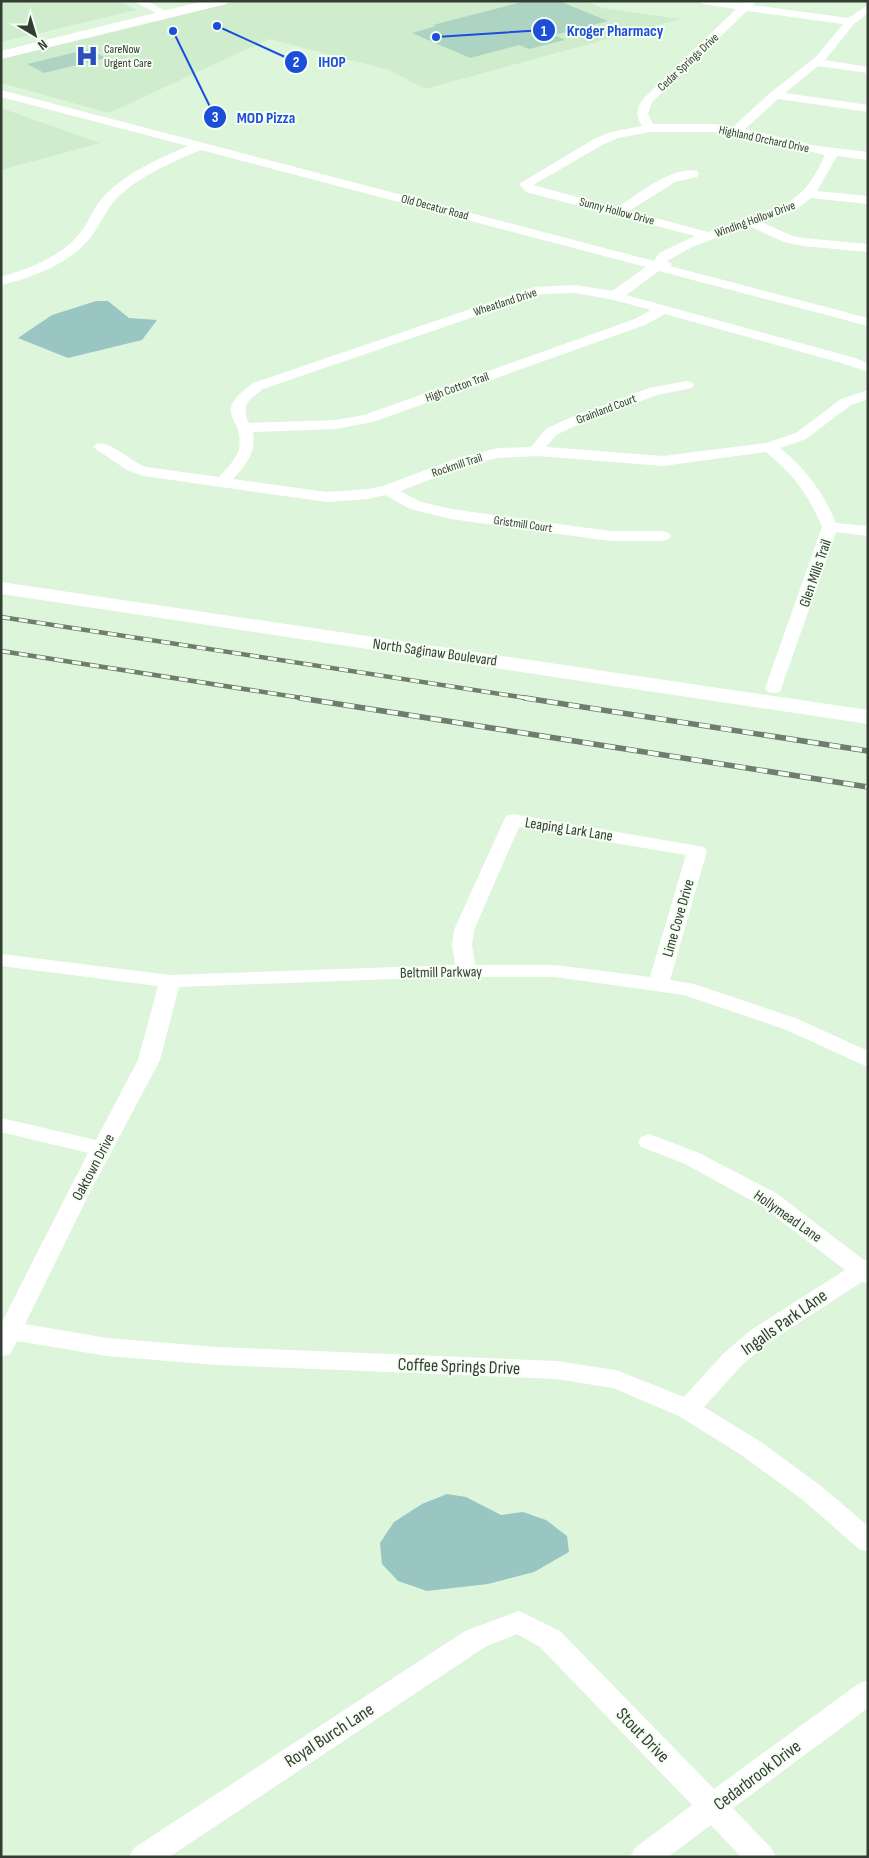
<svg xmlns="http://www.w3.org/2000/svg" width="869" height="1858" font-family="'Sofia Sans Condensed',sans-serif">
	<rect width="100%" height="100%" fill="#ddf6db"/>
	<g fill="#cfedcc">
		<path d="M1,1H119L137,10L1,42Z"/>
		<path d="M239,1H586L602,8L680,19L425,89L389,70L269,39L109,113L1,83V59Z"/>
		<path d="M1,108L100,143L1,170Z"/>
	</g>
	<g fill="#99c5c3">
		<path d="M96,301H108L129,318L157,320L142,340L68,358L18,338L52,315Z"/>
		<path d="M447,1494L466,1497L501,1515L523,1512L546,1520L567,1536L569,1552L534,1572L488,1584L427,1591L398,1581L382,1564L380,1543L394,1522L422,1504Z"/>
	</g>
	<g fill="#add4c3">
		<path d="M525,1H559L608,21L555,35L565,40L529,49L519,45L470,58L412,33L436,26L433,25Z"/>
		<path d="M89,49L106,58L44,73L27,64Z"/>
	</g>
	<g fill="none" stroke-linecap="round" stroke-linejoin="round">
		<g fill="#fff" fill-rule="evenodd">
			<path d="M133,1H147L171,14L170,16H162Z"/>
			<path d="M698,1L742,3L745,1H756L753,5L848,18L868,5V13L854,24L825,60L868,67V73L818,66L785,93L868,105V112L778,99L745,129L817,146L868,152V160L837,156L817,191L868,196V204L811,198L794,211L761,222L793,236L803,238L868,244V252L803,246L784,242L749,226L694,246L667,261L672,264L670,266L868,318V326L659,271L626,295L855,358L868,363V372L845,364L665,314L645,325L373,422L336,429L253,432C257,452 246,465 233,479L327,492L368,489L383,486L458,458L498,448L531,447L546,429L569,418L649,388L687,381L692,382L694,385L692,388L657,395L579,424L556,435L546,447L663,456L766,443L796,433L841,399L868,390V399L851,405L806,439L780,448C806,469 823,492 836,523L868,526V536L836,532L780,692L774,693L768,692L765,688L822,527C808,494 794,475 766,452L663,466L537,456L498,458L468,465L400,491L421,502L451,509L610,531H663L669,533L671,536L669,539L663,541H610L451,519L410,509L385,495L368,499L327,502L144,476L127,470L93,447L96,444C110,440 131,462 146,467L219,477C226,469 236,460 239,449C245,415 209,416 253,383L535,287L576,285L612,291L646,267L201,150C174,161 144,174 121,194C108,205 103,220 93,234C72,263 35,277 1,285V277C31,268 64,256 83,229C91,218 95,204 106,194C128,172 160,158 188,146L1,97V90L654,261L659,253L695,236L526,192L519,184L594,139L611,132L642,126C635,115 636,108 644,98L736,9L703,4ZM747,11L843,24L817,56L770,93L733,127L714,124H653L648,114L652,102ZM650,132H714L741,136L825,155C815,176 806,193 784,205L708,232L629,211L675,182L697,177L699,174L697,171C673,165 636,195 617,208L533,185L602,145L618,138ZM576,293L614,300L651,310L635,319L364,415L336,420L249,423C240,404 249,400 263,389L541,294Z"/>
			<path d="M513,814L704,847L707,851L670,980L694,984L798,1019L868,1051V1067L784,1029L684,995L555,977H443L179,987L160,1060L90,1192L25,1324L107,1338L217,1347L556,1361L616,1370L684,1397L724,1353L751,1330L845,1270L760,1205L683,1163L641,1147L638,1142L641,1137L649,1134L699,1153L776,1193L864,1260L868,1259V1283L862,1282L769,1342L742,1365L704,1407L761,1442L821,1486L868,1526V1552L859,1549L803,1500L743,1456L679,1416L613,1388L556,1379L217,1365L107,1356L17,1341L10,1354L1,1357V1320H3L88,1153L1,1132V1118L96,1140L138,1060L158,986L1,966V954L170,975L455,965L452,945L454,930L504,820L506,816ZM519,827L686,855L650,977L555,965H475L472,945L474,930Z"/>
			<path d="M519,1611L560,1631L714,1789L858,1684L868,1680V1708L733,1808L771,1848L776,1857H741L711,1825L668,1857H630L635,1848L692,1805L540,1647L517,1634L485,1647L169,1857H129L134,1848L465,1631Z"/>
		</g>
		<g fill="#fff" fill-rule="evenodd">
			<path d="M204,1H227L226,4L1,59V51Z"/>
			<path d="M1,582L868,710V724L1,594Z"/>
		</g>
		<defs>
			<g id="rail-far1">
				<path d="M1,617L533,699"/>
				<path d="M1,651L308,699"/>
			</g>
			<g id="rail">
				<path d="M300,698L868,787"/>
				<path d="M525,698L868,751"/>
			</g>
		</defs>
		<use href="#rail-far1" stroke="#6e7d6c" stroke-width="4.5"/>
		<use href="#rail" stroke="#6e7d6c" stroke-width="5.5"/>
		<use href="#rail-far1" stroke="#f4fef3" stroke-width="3" stroke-dasharray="9" stroke-linecap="butt"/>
		<use href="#rail" stroke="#f4fef3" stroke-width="4" stroke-dasharray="11" stroke-linecap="butt"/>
	</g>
	<defs>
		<symbol id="hospital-bare" viewBox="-9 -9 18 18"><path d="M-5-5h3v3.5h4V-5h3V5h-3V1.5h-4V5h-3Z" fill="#2b4dbd" stroke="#f4fef3" stroke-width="2.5" paint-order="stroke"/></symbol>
	</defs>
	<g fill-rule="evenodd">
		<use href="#hospital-bare" x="71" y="40" width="32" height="32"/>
	</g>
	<g text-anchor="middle" stroke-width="4" stroke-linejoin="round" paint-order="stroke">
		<g font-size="12" fill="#333d32" stroke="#f4fef3" text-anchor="start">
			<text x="104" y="53">CareNow<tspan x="104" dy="14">Urgent Care</tspan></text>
		</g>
		<g font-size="12" fill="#333d32" stroke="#f4fef3">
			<text transform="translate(688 62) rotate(-43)" y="4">Cedar Springs Drive</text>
			<text transform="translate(764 139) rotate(12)" y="4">Highland Orchard Drive</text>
			<text transform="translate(435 207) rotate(15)" y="4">Old Decatur Road</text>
			<text transform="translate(617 211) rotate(15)" y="4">Sunny Hollow Drive</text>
			<text transform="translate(755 219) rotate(-20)" y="4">Winding Hollow Drive</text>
			<text transform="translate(505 302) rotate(-18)" y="4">Wheatland Drive</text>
			<text transform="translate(457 387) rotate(-20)" y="4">High Cotton Trail</text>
			<text transform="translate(606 409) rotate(-21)" y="4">Grainland Court</text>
			<text transform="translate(457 465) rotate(-18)" y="4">Rockmill Trail</text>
			<text transform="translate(523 524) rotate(8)" y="4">Gristmill Court</text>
		</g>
		<g font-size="15" fill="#333d32" stroke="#f4fef3">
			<text transform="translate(815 573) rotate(-71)" y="5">Glen Mills Trail</text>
			<text transform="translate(435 652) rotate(8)" y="5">North Saginaw Boulevard</text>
			<text transform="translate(569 829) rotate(9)" y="5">Leaping Lark Lane</text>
			<text transform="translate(678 918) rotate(-74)" y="5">Lime Cove Drive</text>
			<text transform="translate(441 972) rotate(-1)" y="5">Beltmill Parkway</text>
			<text transform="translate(93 1167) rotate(-62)" y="5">Oaktown Drive</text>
			<text transform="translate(788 1216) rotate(35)" y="5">Hollymead Lane</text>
		</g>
		<g font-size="18" fill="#333d32" stroke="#f4fef3">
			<text transform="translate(784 1322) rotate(-35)" y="6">Ingalls Park LAne</text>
			<text transform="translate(459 1366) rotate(2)" y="6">Coffee Springs Drive</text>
			<text transform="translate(329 1735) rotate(-33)" y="6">Royal Burch Lane</text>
			<text transform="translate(643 1735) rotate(46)" y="6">Stout Drive</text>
			<text transform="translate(757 1775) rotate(-37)" y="6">Cedarbrook Drive</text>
		</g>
	</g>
	<path fill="none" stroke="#1d4ed8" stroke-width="2" d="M436 37L544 30M217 26L296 62M173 31L215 117"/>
	<g fill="#1d4ed8" stroke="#f4fef3" stroke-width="2">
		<circle cx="436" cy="37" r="5"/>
		<circle cx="217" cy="26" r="5"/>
		<circle cx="173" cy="31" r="5"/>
		<circle cx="544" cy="30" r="12"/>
		<circle cx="296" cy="62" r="12"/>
		<circle cx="215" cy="117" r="12"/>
	</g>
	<g font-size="15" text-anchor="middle" font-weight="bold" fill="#fff">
		<text x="544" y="36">1</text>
		<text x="296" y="67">2</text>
		<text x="215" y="122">3</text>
	</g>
	<g font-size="16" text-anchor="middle" font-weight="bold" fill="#1d4ed8" stroke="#f4fef3" stroke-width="4" stroke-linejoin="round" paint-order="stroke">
		<text x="615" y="36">Kroger Pharmacy</text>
		<text x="332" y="67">IHOP</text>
		<text x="266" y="123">MOD Pizza</text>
	</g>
	<rect width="869" height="1858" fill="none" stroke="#333d32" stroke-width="5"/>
	<g transform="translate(35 35) rotate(142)" stroke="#f4fef3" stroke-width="4" paint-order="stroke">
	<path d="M0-4L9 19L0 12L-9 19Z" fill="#333d32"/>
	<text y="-8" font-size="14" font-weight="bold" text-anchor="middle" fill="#333d32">N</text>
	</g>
</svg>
